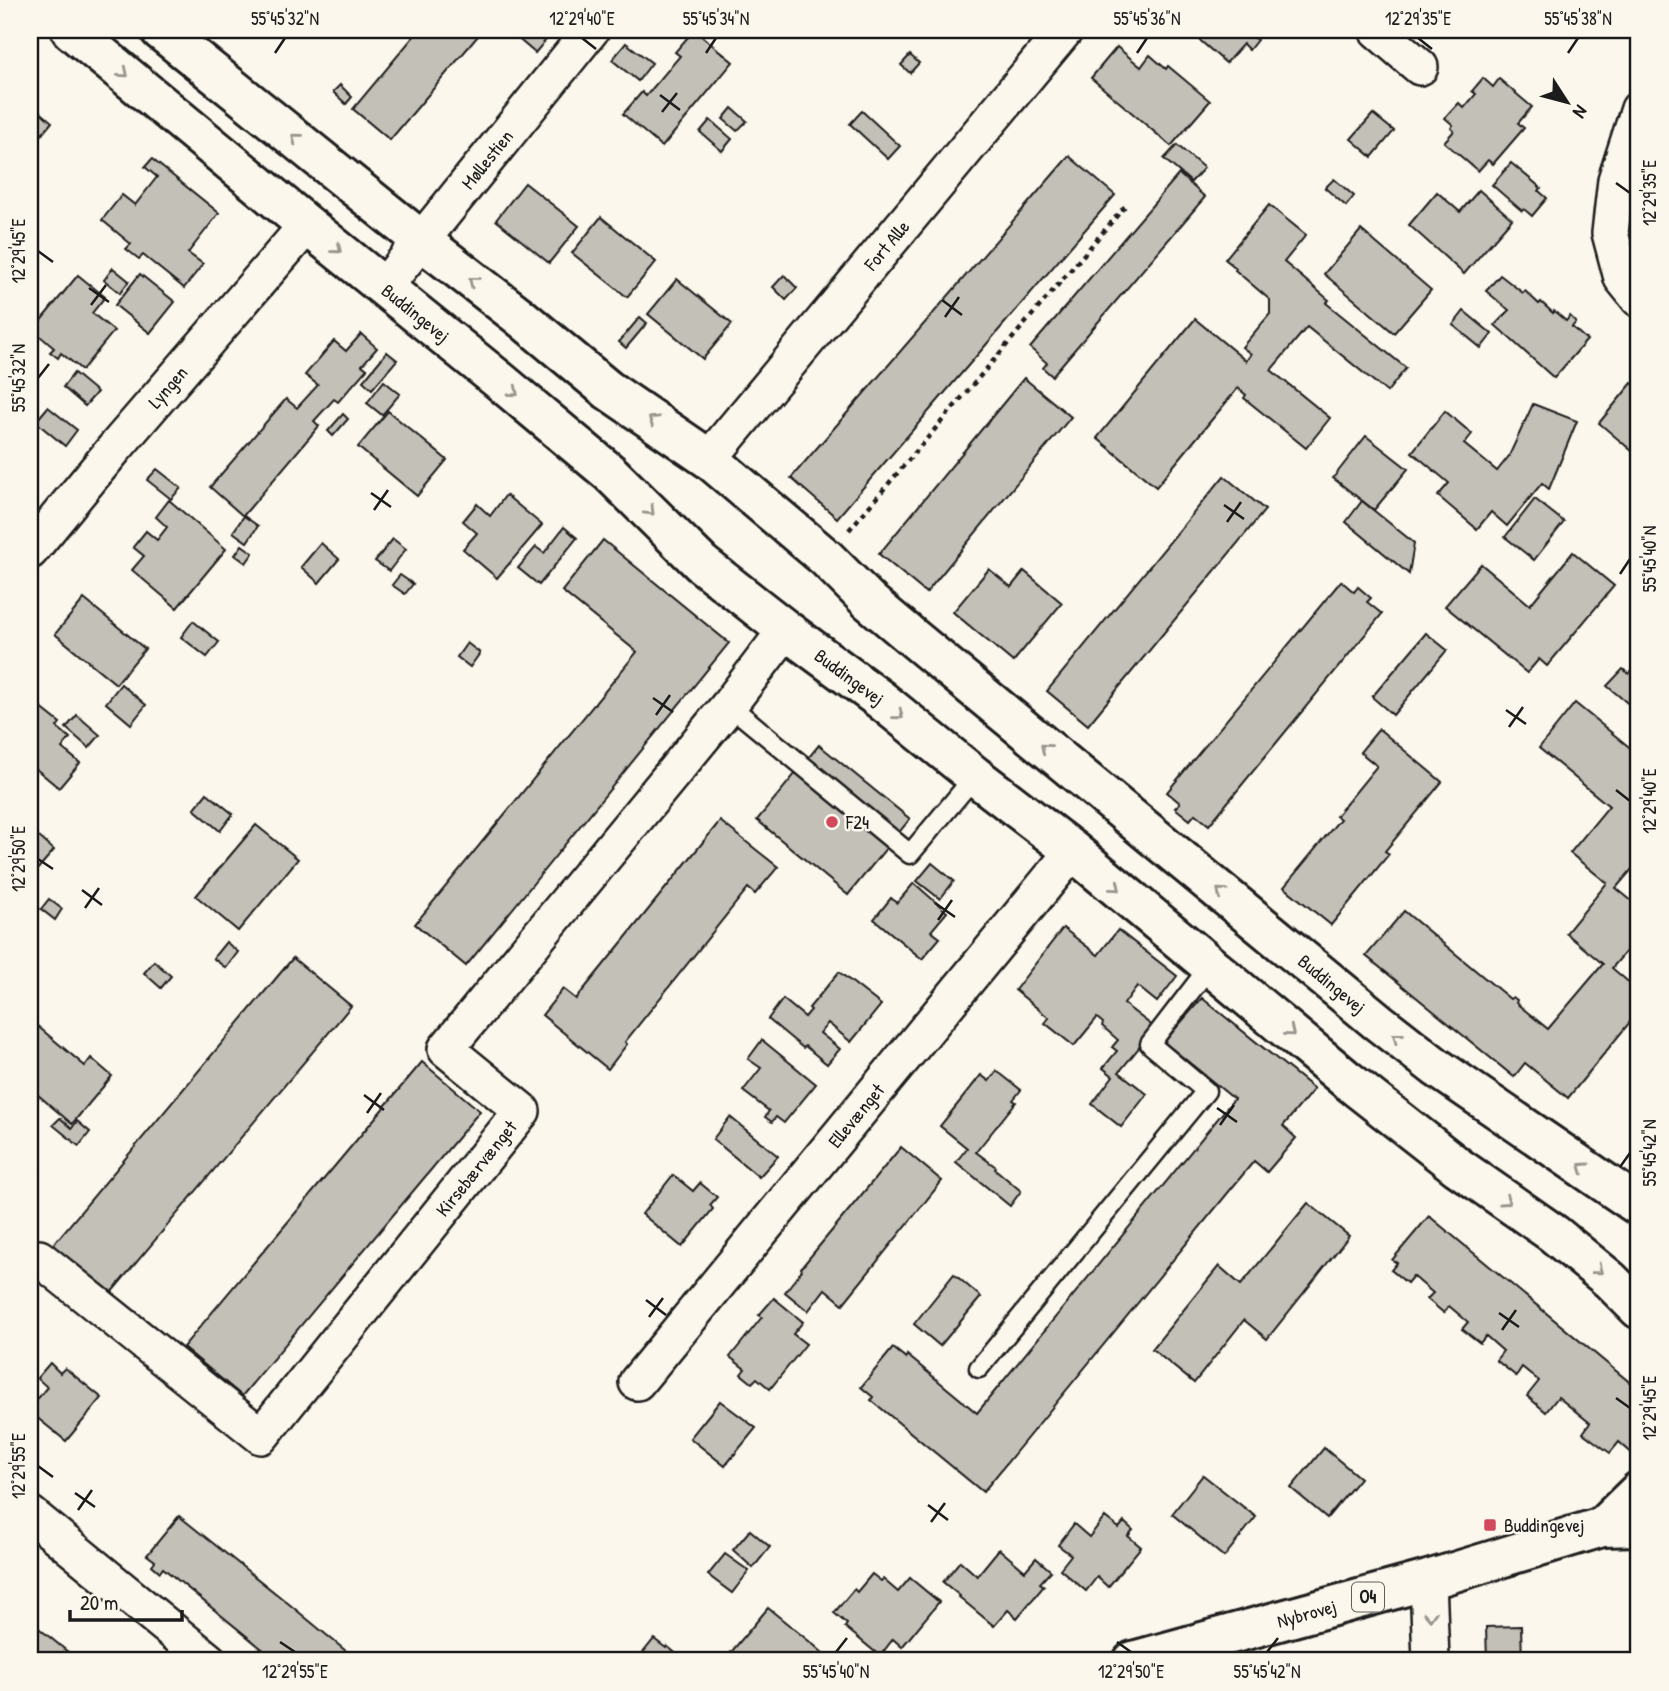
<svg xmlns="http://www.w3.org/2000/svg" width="1669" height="1691" font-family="'Patrick Hand',sans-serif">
	<rect width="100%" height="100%" fill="#fbf7ec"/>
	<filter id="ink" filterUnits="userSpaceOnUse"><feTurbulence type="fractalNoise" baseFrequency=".0143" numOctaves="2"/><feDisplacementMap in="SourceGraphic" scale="14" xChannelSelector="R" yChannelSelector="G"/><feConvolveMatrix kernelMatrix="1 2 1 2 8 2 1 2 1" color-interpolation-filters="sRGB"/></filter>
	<g filter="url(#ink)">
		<g fill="#c3c0b8" stroke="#1c1c1c" stroke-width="2">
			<path d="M419,30H483L390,140L353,109Z"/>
			<path d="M508,30H546L551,34L535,53Z"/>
			<path d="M694,30L733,62L662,147L623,114L642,92L646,96L680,56L675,52Z"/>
			<path d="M1188,30H1255L1250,35L1257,40L1249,50L1243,44L1226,63Z"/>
			<path d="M626,43L652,63L638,81L612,60Z"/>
			<path d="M1117,47L1141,67L1150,55L1166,69L1168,66L1210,101L1171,146L1091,78Z"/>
			<path d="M910,55L919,63L910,73L901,65Z"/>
			<path d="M1483,78L1493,87L1499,79L1532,107L1518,123L1524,128L1493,164L1488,160L1478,171L1444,142L1454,131L1451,128L1453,125L1445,118L1459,103L1464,108L1476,94L1472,91Z"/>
			<path d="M340,85L352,97L346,104L333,92Z"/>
			<path d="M30,103L52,122L30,149Z"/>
			<path d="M732,108L747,121L737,131L723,119Z"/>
			<path d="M862,111L900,146L888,159L850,124Z"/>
			<path d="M1373,114L1394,131L1372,157L1351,139Z"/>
			<path d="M710,120L732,139L722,151L700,132Z"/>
			<path d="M1177,145L1204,168L1191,182L1164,159Z"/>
			<path d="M1069,156L1115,195L837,518L791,478Z"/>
			<path d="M152,159L219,213L188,253L203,264L184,288L143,255L139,259L126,249L131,244L102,220L122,195L135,205L157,177L145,167Z"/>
			<path d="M1511,163L1541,188L1539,191L1547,198L1532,216L1524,209L1522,211L1492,185Z"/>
			<path d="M1179,174L1205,197L1052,376L1043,368L1047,363L1030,348Z"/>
			<path d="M1334,179L1354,196L1346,206L1325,188Z"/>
			<path d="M525,183L579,226L549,263L496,220Z"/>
			<path d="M1479,190L1512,219L1464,274L1409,225L1437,192L1460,212Z"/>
			<path d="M1269,205L1306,235L1284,262L1329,300L1326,303L1406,368L1387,392L1307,327L1271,370L1330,418L1306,448L1244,398L1246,395L1238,388L1156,487L1097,438L1195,319L1246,361L1251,354L1242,347L1270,314V300L1235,270L1236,268L1225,259Z"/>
			<path d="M601,217L656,262L627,297L572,253Z"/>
			<path d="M1361,230L1431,290L1394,333L1324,274Z"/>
			<path d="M113,268L129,281L120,293L104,280Z"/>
			<path d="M140,274L175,302L150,333L115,305Z"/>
			<path d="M78,275L105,297L92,313L114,331L82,370L61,353L58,358L50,352L54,348L33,330Z"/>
			<path d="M784,275L797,288L786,300L773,287Z"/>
			<path d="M1500,275L1523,293L1525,291L1539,304L1541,302L1553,313L1554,311L1566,321L1570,316L1576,322L1572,327L1587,340L1554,378L1495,325L1509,310L1486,291Z"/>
			<path d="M677,279L732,324L703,359L648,314Z"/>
			<path d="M1464,311L1492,334L1481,348L1453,325Z"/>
			<path d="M640,317L647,323L626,348L619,342Z"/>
			<path d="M361,334L377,348L362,365L367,369L338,402L334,399L314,421L319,426L243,516L210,487L286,399L297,408L318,385L305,375L334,341L346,351Z"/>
			<path d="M387,352L397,360L372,389L363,381Z"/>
			<path d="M74,373L97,392L85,406L63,387Z"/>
			<path d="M1024,378L1071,417L926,593L879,554Z"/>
			<path d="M384,381L400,394L382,415L367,403Z"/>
			<path d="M1632,383L1639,389V457L1599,423Z"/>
			<path d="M1533,404L1577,421L1549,489L1542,483L1507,526L1491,512L1477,529L1438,496L1449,483L1412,452L1445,411L1472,434L1464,444L1497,471L1509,456Z"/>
			<path d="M48,407L77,430L65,446L37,423L30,432V414L37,420Z"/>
			<path d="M388,411L447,460L417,496L358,447Z"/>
			<path d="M343,414L348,419L333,436L328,431Z"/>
			<path d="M1366,436L1408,469L1374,510L1333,478Z"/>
			<path d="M157,469L181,488L171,499L147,480Z"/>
			<path d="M1224,476L1265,510L1088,725L1047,691Z"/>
			<path d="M506,495L542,525L497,578L463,549L477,533L463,521L477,504L490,516Z"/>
			<path d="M1535,499L1564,522L1534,560L1505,537Z"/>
			<path d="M169,500L226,549L177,608L132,570L144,556L133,547L146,531L157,540L167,527L156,517Z"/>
			<path d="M1362,501L1414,543L1409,574L1346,522Z"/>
			<path d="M244,516L258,526L247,542L233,532Z"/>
			<path d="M564,527L577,538L539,585L518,568L536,547L544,553Z"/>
			<path d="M393,539L406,549L389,571L375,561Z"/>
			<path d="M603,540L729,643L466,966L415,924L637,652L562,591Z"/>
			<path d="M321,543L339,559L319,583L301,567Z"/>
			<path d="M242,545L253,553L246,563L235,555Z"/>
			<path d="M1573,552L1614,586L1547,666L1539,659L1527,673L1445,606L1481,564L1530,605Z"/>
			<path d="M989,569L1011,587L1024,571L1062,603L1013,662L953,612Z"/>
			<path d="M400,575L413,584L405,594L392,585Z"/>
			<path d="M1341,581L1354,592L1358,587L1371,598L1367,602L1382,614L1209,825L1195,814L1190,820L1175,808L1180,803L1167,792Z"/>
			<path d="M84,599L145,649L116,684L55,634Z"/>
			<path d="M193,621L219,642L207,657L181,637Z"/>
			<path d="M1426,633L1447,650L1393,715L1372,697Z"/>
			<path d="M467,643L480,653L470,667L457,657Z"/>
			<path d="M1639,662V696L1631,706L1607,686L1623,669L1629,674Z"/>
			<path d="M121,684L146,705L131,724L106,703Z"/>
			<path d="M30,699L60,723L57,727L70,738L62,748L80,763L59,788L30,764Z"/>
			<path d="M1575,703L1639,755V861L1616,888L1639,907V936L1612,968L1639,991V1011L1568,1098L1525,1063L1514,1077L1366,956L1404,911L1510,999L1513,997L1517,1000L1516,1003L1548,1029L1603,964L1566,933L1607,883L1570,853L1609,806L1539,748Z"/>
			<path d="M77,715L100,735L89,748L66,728Z"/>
			<path d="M1379,729L1442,782L1385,851L1389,854L1331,925L1284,887L1340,819L1336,816L1377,766L1360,752Z"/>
			<path d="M819,745L910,819L848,895L757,820Z"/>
			<path d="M207,793L233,814L220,831L194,809Z"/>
			<path d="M720,821L778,867L755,894L748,888L625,1042L627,1044L608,1069L542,1015L563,989L576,999Z"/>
			<path d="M256,825L298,859L238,931L196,896Z"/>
			<path d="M30,829L54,850L30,878Z"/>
			<path d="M932,863L954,881L940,899L917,881Z"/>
			<path d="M914,883L947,912L931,931L940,938L922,959L874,919L891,898L897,903Z"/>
			<path d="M49,899L62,909L55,920L41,909Z"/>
			<path d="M1063,928L1098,955L1118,930L1177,976L1157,1002L1137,986L1124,1004L1155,1028L1119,1072L1147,1094L1121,1127L1092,1104L1113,1076L1103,1068L1117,1051L1112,1047L1118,1040L1102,1026L1103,1023L1097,1018L1074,1046L1045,1023L1049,1018L1015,990Z"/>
			<path d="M226,942L238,952L226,968L213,958Z"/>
			<path d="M293,958L351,1006L110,1294L52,1246Z"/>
			<path d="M154,961L171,976L161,988L144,973Z"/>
			<path d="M839,972L881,1005L851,1042L828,1023L820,1033L840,1049L827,1064L805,1046L803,1048L768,1019L783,999L805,1017L811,1010L809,1008Z"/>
			<path d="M1202,998L1314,1089L1283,1126L1296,1138L1267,1172L1254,1161L983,1492L871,1400L873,1397L861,1387L893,1348L906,1358L907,1355L977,1413L1234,1099L1164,1042Z"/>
			<path d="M35,1024L85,1066L91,1058L112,1076L72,1124L30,1088V1031Z"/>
			<path d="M762,1040L816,1084L784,1123L776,1117L772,1122L765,1117L769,1111L743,1091L761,1068L748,1059Z"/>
			<path d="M422,1062L480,1111L242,1396L183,1347Z"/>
			<path d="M997,1071L1021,1090L1013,1100L1016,1102L976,1152L996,1167L995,1169L1021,1191L1010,1206L956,1162L967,1148L940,1126L981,1075L989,1081Z"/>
			<path d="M730,1117L778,1156L759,1177L713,1139Z"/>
			<path d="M60,1118L72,1128L77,1121L90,1132L79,1146L53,1125Z"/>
			<path d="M901,1147L942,1181L843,1304L825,1289L808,1311L785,1292L802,1270L801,1268Z"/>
			<path d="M30,1162L40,1170L30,1183Z"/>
			<path d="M673,1175L693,1191L700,1183L717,1197L710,1205L713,1209L682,1247L642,1214Z"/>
			<path d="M1308,1203L1349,1236L1267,1339L1244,1320L1194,1383L1152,1349L1219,1266L1241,1285Z"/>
			<path d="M1429,1216L1639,1390V1453L1634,1455L1619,1442L1610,1453L1583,1433L1590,1423L1558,1397L1546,1412L1527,1396L1539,1381L1522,1367L1516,1376L1496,1360L1503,1351L1486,1336L1480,1343L1462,1329L1468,1322L1449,1306L1444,1313L1427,1299L1433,1293L1413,1276L1407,1283L1391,1270L1397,1263L1392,1260Z"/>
			<path d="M954,1274L981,1297L940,1346L914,1324Z"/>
			<path d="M774,1298L803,1322L793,1334L806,1344L770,1389L757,1378L752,1383L741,1374L745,1369L730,1357L762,1317L759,1315Z"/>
			<path d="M50,1363L60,1373L65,1368L102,1398L66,1441L30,1412V1408L47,1387L37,1378Z"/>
			<path d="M720,1401L756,1428L725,1466L690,1438Z"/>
			<path d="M1324,1448L1360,1478L1327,1518L1291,1488Z"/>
			<path d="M1203,1475L1256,1517L1224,1557L1172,1514Z"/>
			<path d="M179,1516L289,1604L358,1661H277L163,1568L160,1572L152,1565L155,1561L147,1555Z"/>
			<path d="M1105,1517L1119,1528L1124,1522L1133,1530L1128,1536L1141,1547L1108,1587L1097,1577L1086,1591L1060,1569L1071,1555L1058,1545L1074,1524L1089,1537Z"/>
			<path d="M750,1530L770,1547L753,1568L733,1550Z"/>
			<path d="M999,1549L1025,1571L1036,1558L1051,1571L1040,1583L1044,1586L1017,1618L1008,1610L994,1626L959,1597L960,1596L943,1582L960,1561L977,1576Z"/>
			<path d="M725,1554L749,1571L732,1593L708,1575Z"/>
			<path d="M872,1574L881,1581L883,1579L898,1592L910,1578L939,1602L902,1647L893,1639L880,1656L845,1627L847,1624L834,1613L854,1589L857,1592Z"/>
			<path d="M768,1608L815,1646L832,1661H732L727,1657Z"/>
			<path d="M30,1621L79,1661H30Z"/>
			<path d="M1521,1626L1522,1661H1487L1486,1627Z"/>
			<path d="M654,1639L666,1648L667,1646L685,1661H641L638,1659Z"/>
		</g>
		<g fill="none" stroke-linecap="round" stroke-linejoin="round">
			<defs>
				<g id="service">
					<path d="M729,705L910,854L975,776"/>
					<path d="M979,1368L1206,1091L1150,1044L1210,966"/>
				</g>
				<g id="minor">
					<path d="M1377,30L1420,67"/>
					<path d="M1639,109L1616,180L1610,233L1622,278L1639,299"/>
					<path id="s1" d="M384,287L591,30"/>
					<path id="s2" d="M709,459L1065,30"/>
					<path id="s3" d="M30,551L114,449L307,225"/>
					<path id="s4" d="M39,1258L261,1436L522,1111L446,1049L729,705L786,630"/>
					<path id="s5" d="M637,1382L1073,851"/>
					<path d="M30,1514L209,1661"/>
					<path d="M1428,1580L1431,1661"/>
				</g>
				<g id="tertiary">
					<path id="s6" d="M71,30L307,225L500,381L610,473L702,564L786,630L881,700L975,776L1073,851L1346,1079L1458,1167L1554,1234L1610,1280L1639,1309"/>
					<path id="s7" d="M160,30L422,241L519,316L608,390L709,459L826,558L869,601L912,637L1377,1021L1436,1067L1639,1206"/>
				</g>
				<g id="primary">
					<path d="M1602,1527L1639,1491"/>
					<path id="s8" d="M1133,1661L1428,1580L1602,1527L1639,1526"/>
				</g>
			</defs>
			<use href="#service" stroke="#1c1c1c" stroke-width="23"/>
			<use href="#minor" stroke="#1c1c1c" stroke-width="40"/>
			<use href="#tertiary" stroke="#1c1c1c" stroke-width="44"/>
			<use href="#primary" stroke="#1c1c1c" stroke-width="44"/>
			<path stroke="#1c1c1c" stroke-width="4.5" stroke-dasharray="5 5" stroke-linecap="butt" d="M849,530L1126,205"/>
			<use href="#service" stroke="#fbf7ec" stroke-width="18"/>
			<use href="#minor" stroke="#fbf7ec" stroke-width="35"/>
			<use href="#tertiary" stroke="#fbf7ec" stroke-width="38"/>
			<use href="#primary" stroke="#fbf7ec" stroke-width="38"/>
		</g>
		<defs><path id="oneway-chevron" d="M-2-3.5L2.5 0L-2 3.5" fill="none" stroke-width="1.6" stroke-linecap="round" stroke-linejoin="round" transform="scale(1.75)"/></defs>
		<g stroke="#97948e">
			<use href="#oneway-chevron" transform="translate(124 73) rotate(40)"/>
			<use href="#oneway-chevron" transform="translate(296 138) rotate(-141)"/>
			<use href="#oneway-chevron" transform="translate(337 249) rotate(39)"/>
			<use href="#oneway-chevron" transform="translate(473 281) rotate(-142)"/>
			<use href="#oneway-chevron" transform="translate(514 392) rotate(40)"/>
			<use href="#oneway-chevron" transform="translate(653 420) rotate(-146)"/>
			<use href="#oneway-chevron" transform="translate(650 511) rotate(45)"/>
			<use href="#oneway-chevron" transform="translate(899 715) rotate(39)"/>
			<use href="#oneway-chevron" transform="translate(1045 748) rotate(-140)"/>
			<use href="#oneway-chevron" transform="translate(1116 887) rotate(40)"/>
			<use href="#oneway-chevron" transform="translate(1221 892) rotate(-140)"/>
			<use href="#oneway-chevron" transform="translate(1290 1032) rotate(40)"/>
			<use href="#oneway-chevron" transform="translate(1397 1037) rotate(-142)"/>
			<use href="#oneway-chevron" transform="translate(1583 1167) rotate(-145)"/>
			<use href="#oneway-chevron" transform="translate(1506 1201) rotate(35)"/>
			<use href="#oneway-chevron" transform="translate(1598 1270) rotate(39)"/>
			<use href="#oneway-chevron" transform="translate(1430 1616) rotate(88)"/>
		</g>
	</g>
	<path fill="none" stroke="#1c1c1c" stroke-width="2.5" d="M582,38L596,49M1418,38L1432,49M275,53L285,38M706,53L716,38M1137,53L1147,38M1568,53L1578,38M660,95L680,110M662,112L677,93M1616,183L1630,193M38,251L53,262M89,288L109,302M942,300L962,315M91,305L106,285M945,317L959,297M38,378L49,364M371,493L391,507M1224,505L1244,519M374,510L388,490M1227,522L1241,502M1620,574L1630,559M653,698L673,712M1506,710L1526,724M656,715L670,695M1509,727L1523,707M1616,790L1630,801M38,859L53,869M82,890L102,905M935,903L955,917M85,908L99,888M938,920L952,900M364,1095L384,1110M1217,1108L1237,1122M367,1113L381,1093M1220,1125L1234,1105M1620,1167L1630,1153M646,1300L666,1315M1499,1313L1519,1327M649,1317L663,1298M1502,1330L1516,1310M1616,1398L1630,1408M38,1466L53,1477M75,1493L95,1507M928,1505L948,1520M78,1510L92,1490M931,1522L945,1503M280,1642L295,1652M1117,1642L1131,1652M836,1652L847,1638M1267,1652L1278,1638"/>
	<g fill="#d1495b" stroke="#fbf7ec" stroke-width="2.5">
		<circle cx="832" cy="822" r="7"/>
		<rect x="1483" y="1518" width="14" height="14" rx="3.5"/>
	</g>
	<g text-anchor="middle" stroke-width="5" stroke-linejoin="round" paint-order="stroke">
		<rect fill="#fbf7ec" stroke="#5f5e5a" stroke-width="2" x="1352" y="1582.5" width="32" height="29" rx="5"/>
		<g font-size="18" font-weight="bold" fill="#1c1c1c">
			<text x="1368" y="1603">O4</text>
		</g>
		<g font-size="19" fill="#1c1c1c" stroke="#fbf7ec">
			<text dy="7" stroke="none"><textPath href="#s1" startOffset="164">Møllestien</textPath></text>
			<text dy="7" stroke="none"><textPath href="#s2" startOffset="278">Fort Alle</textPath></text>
			<text dy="7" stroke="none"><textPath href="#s6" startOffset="446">Buddingevej</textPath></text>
			<text dy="7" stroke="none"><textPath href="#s3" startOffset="214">Lyngen</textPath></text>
			<text dy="7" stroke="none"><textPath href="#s6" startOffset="1013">Buddingevej</textPath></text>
			<text dy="7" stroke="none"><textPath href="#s7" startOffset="1512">Buddingevej</textPath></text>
			<text dy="7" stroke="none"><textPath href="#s5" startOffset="345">Ellevænget</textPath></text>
			<text dy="7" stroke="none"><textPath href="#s4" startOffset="628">Kirsebærvænget</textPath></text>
			<text dy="7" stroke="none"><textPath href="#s8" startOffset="180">Nybrovej</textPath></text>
		</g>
		<g font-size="19" fill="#1c1c1c" stroke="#fbf7ec" text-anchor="start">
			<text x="846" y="829">F24</text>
			<text x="1504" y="1532">Buddingevej</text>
		</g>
	</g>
	<rect width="1669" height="1691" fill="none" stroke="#fbf7ec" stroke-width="77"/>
	<g transform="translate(1567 102) rotate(126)" stroke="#fbf7ec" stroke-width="5" paint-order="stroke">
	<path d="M0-5L12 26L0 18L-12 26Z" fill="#1c1c1c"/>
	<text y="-10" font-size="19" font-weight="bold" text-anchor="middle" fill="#1c1c1c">N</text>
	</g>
	<path d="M70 1610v10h112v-10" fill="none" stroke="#1c1c1c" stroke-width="3.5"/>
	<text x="80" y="1610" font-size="21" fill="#1c1c1c" stroke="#fbf7ec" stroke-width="5" paint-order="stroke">20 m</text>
	<rect x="38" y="38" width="1592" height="1614" fill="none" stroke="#1c1c1c" stroke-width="2.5"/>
	<g font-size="18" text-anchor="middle" fill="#1c1c1c">
		<text x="285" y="25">55°45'32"N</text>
		<text x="582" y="25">12°29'40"E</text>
		<text x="716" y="25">55°45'34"N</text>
		<text x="1147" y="25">55°45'36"N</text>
		<text x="1418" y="25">12°29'35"E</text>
		<text x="1578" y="25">55°45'38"N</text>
		<text transform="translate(1650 193) rotate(-90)" y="6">12°29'35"E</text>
		<text transform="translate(19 251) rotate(-90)" y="6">12°29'45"E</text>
		<text transform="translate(19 378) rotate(-90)" y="6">55°45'32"N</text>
		<text transform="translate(1650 559) rotate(-90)" y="6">55°45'40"N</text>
		<text transform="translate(1650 801) rotate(-90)" y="6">12°29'40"E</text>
		<text transform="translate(19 859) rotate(-90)" y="6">12°29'50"E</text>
		<text transform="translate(1650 1153) rotate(-90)" y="6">55°45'42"N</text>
		<text transform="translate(1650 1408) rotate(-90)" y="6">12°29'45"E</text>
		<text transform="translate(19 1466) rotate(-90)" y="6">12°29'55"E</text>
		<text x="295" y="1678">12°29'55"E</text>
		<text x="836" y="1678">55°45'40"N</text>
		<text x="1131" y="1678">12°29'50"E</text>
		<text x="1267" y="1678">55°45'42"N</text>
	</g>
</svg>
